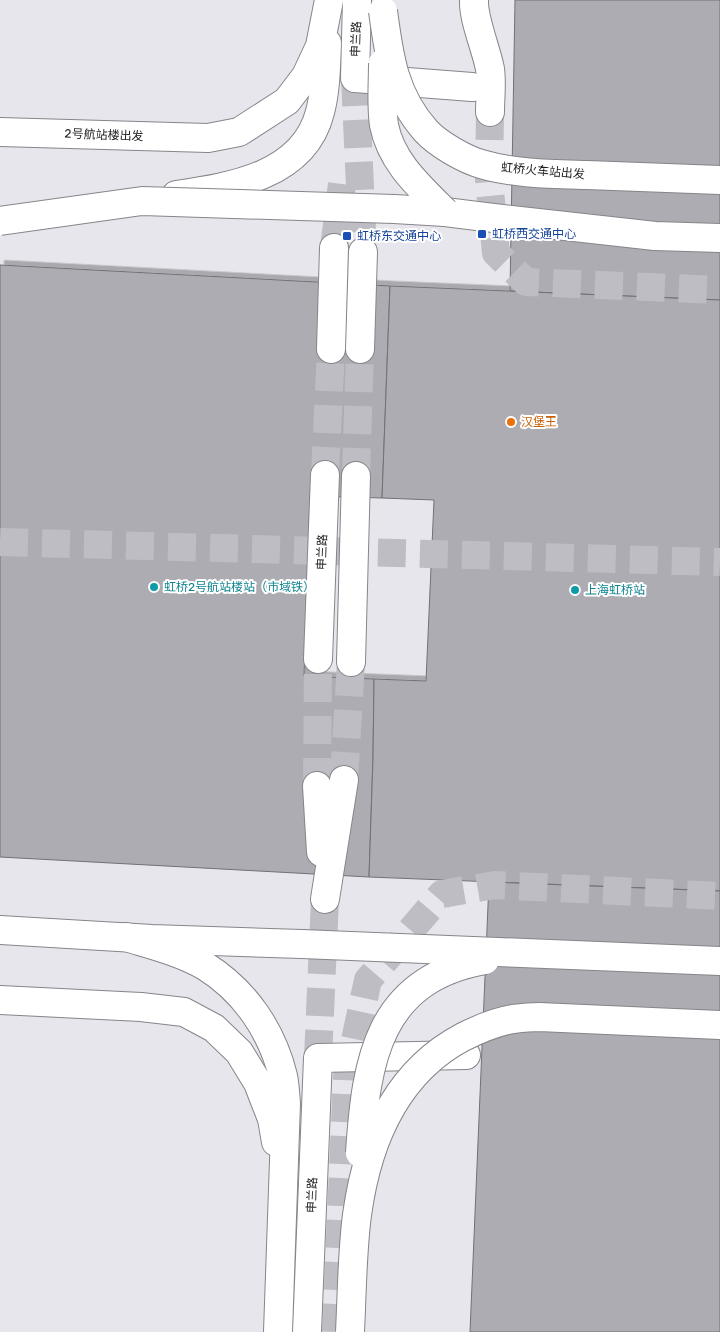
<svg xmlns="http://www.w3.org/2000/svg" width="720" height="1332" font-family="Rubik,'Noto Sans SC',sans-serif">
	<defs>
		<filter id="shadow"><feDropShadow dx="4.5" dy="-4.5" stdDeviation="0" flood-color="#0004"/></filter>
	</defs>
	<rect width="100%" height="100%" fill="#e7e6ed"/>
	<g fill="#acacb2" stroke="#717177" filter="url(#shadow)">
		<path d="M515,0H720V300L510,291Z"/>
		<path d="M0,265L390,286L382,498L310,496L304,676L374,679L373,758L369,877L0,857Z"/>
		<path d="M390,286L720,300V891L369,877L373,758L374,679L426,681L434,500L382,498Z"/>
		<path d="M489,882L720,891V1332H470Z"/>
	</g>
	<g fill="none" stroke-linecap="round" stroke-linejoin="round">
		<g stroke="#bebdc3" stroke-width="28" stroke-dasharray="28 14" stroke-linecap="butt">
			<path d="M355,78L363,252"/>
			<path d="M490,112L489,180L496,253L526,282L720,290"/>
			<path d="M334,248L342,184"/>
			<path d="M325,475L331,349"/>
			<path d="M356,476L360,349"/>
			<path d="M0,542L720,562"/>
			<path d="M344,780L351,662"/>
			<path d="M317,786L318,659"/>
			<path d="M318,1058L325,899"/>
			<path d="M336,1332L347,1077L368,980L442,894L495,885L720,896"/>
		</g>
		<defs>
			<g id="minor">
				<path d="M357,0L355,78L472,87"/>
				<path d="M474,0C473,19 486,48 490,69C492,83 490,99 490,112"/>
				<path d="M331,349L334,248"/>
				<path d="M360,349L363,252"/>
				<path d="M318,659L325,475"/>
				<path d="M351,662L356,476"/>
				<path d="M317,786L321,852"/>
				<path d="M325,899L344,780"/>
				<path d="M307,1332L318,1058L466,1055"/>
			</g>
			<g id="highway">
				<path d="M0,132L208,138L239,132L287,101L306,76L320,46L329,0"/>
				<path d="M176,195C231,187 304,176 320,112C326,90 326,66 327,43"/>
				<path d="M445,212L485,217"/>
				<path d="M0,930L152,939L302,944"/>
				<path d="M126,937C152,945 181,952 205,966C245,991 272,1031 283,1076C285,1085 285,1094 286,1103L278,1332"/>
				<path d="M0,1000L141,1007L184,1012L214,1028L239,1052L258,1083L272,1119L276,1142"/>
			</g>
		</defs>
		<use href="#minor" stroke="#85858a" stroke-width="30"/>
		<use href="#highway" stroke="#85858a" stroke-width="30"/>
		<use href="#minor" stroke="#fff" stroke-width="28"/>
		<use href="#highway" stroke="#fff" stroke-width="28"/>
		<defs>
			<g id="highway-bridge">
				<path d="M383,11C389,57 394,95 426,131C438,144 464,159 481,164C515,174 552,174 587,175C631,177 676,178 720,180"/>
				<path d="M383,63C383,83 381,105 384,125C391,162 420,187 445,212"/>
				<path d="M485,217L655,236L720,238"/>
				<path d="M0,221L142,201L394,209L445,212"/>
				<path d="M302,944L720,961"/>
				<path d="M360,1153C366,1060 378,979 485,960"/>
				<path d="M350,1332C352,1293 352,1253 357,1215C367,1142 395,1073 463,1037C479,1029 495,1022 513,1019C521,1018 530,1017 539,1017L720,1025"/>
			</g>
		</defs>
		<use href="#highway-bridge" stroke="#85858a" stroke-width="30" stroke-linecap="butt"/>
		<use href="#highway-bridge" stroke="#fff" stroke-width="28"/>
	</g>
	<g fill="#1a4fb4" stroke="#fff" stroke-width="2">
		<rect x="477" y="229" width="10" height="10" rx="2.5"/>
		<rect x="342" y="231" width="10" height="10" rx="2.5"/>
	</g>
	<circle fill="#e8710a" stroke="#fff" stroke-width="2" cx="511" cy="422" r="5"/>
	<g fill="#0f9aa8" stroke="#fff" stroke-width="2">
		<circle cx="154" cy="587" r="5"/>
		<circle cx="575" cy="590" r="5"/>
	</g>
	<g text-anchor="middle" stroke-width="4" stroke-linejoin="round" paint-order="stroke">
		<g font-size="12" fill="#1b1b1d" stroke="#fff">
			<text transform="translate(356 39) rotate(-88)" y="4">申兰路</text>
			<text transform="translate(104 135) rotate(2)" y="4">2号航站楼出发</text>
			<text transform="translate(543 171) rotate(5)" y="4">虹桥火车站出发</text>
			<text transform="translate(322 552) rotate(-88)" y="4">申兰路</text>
			<text transform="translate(312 1195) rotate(-88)" y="4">申兰路</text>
		</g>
		<g font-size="12" fill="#164399" stroke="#fff" text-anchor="start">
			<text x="492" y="238">虹桥西交通中心</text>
			<text x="357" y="240">虹桥东交通中心</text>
		</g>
		<g font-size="12" fill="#c56008" stroke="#fff" text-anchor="start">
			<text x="521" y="426">汉堡王</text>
		</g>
		<g font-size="12" fill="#0d838f" stroke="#fff" text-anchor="start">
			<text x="164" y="591">虹桥2号航站楼站（市域铁）</text>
			<text x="585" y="594">上海虹桥站</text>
		</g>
	</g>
</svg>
